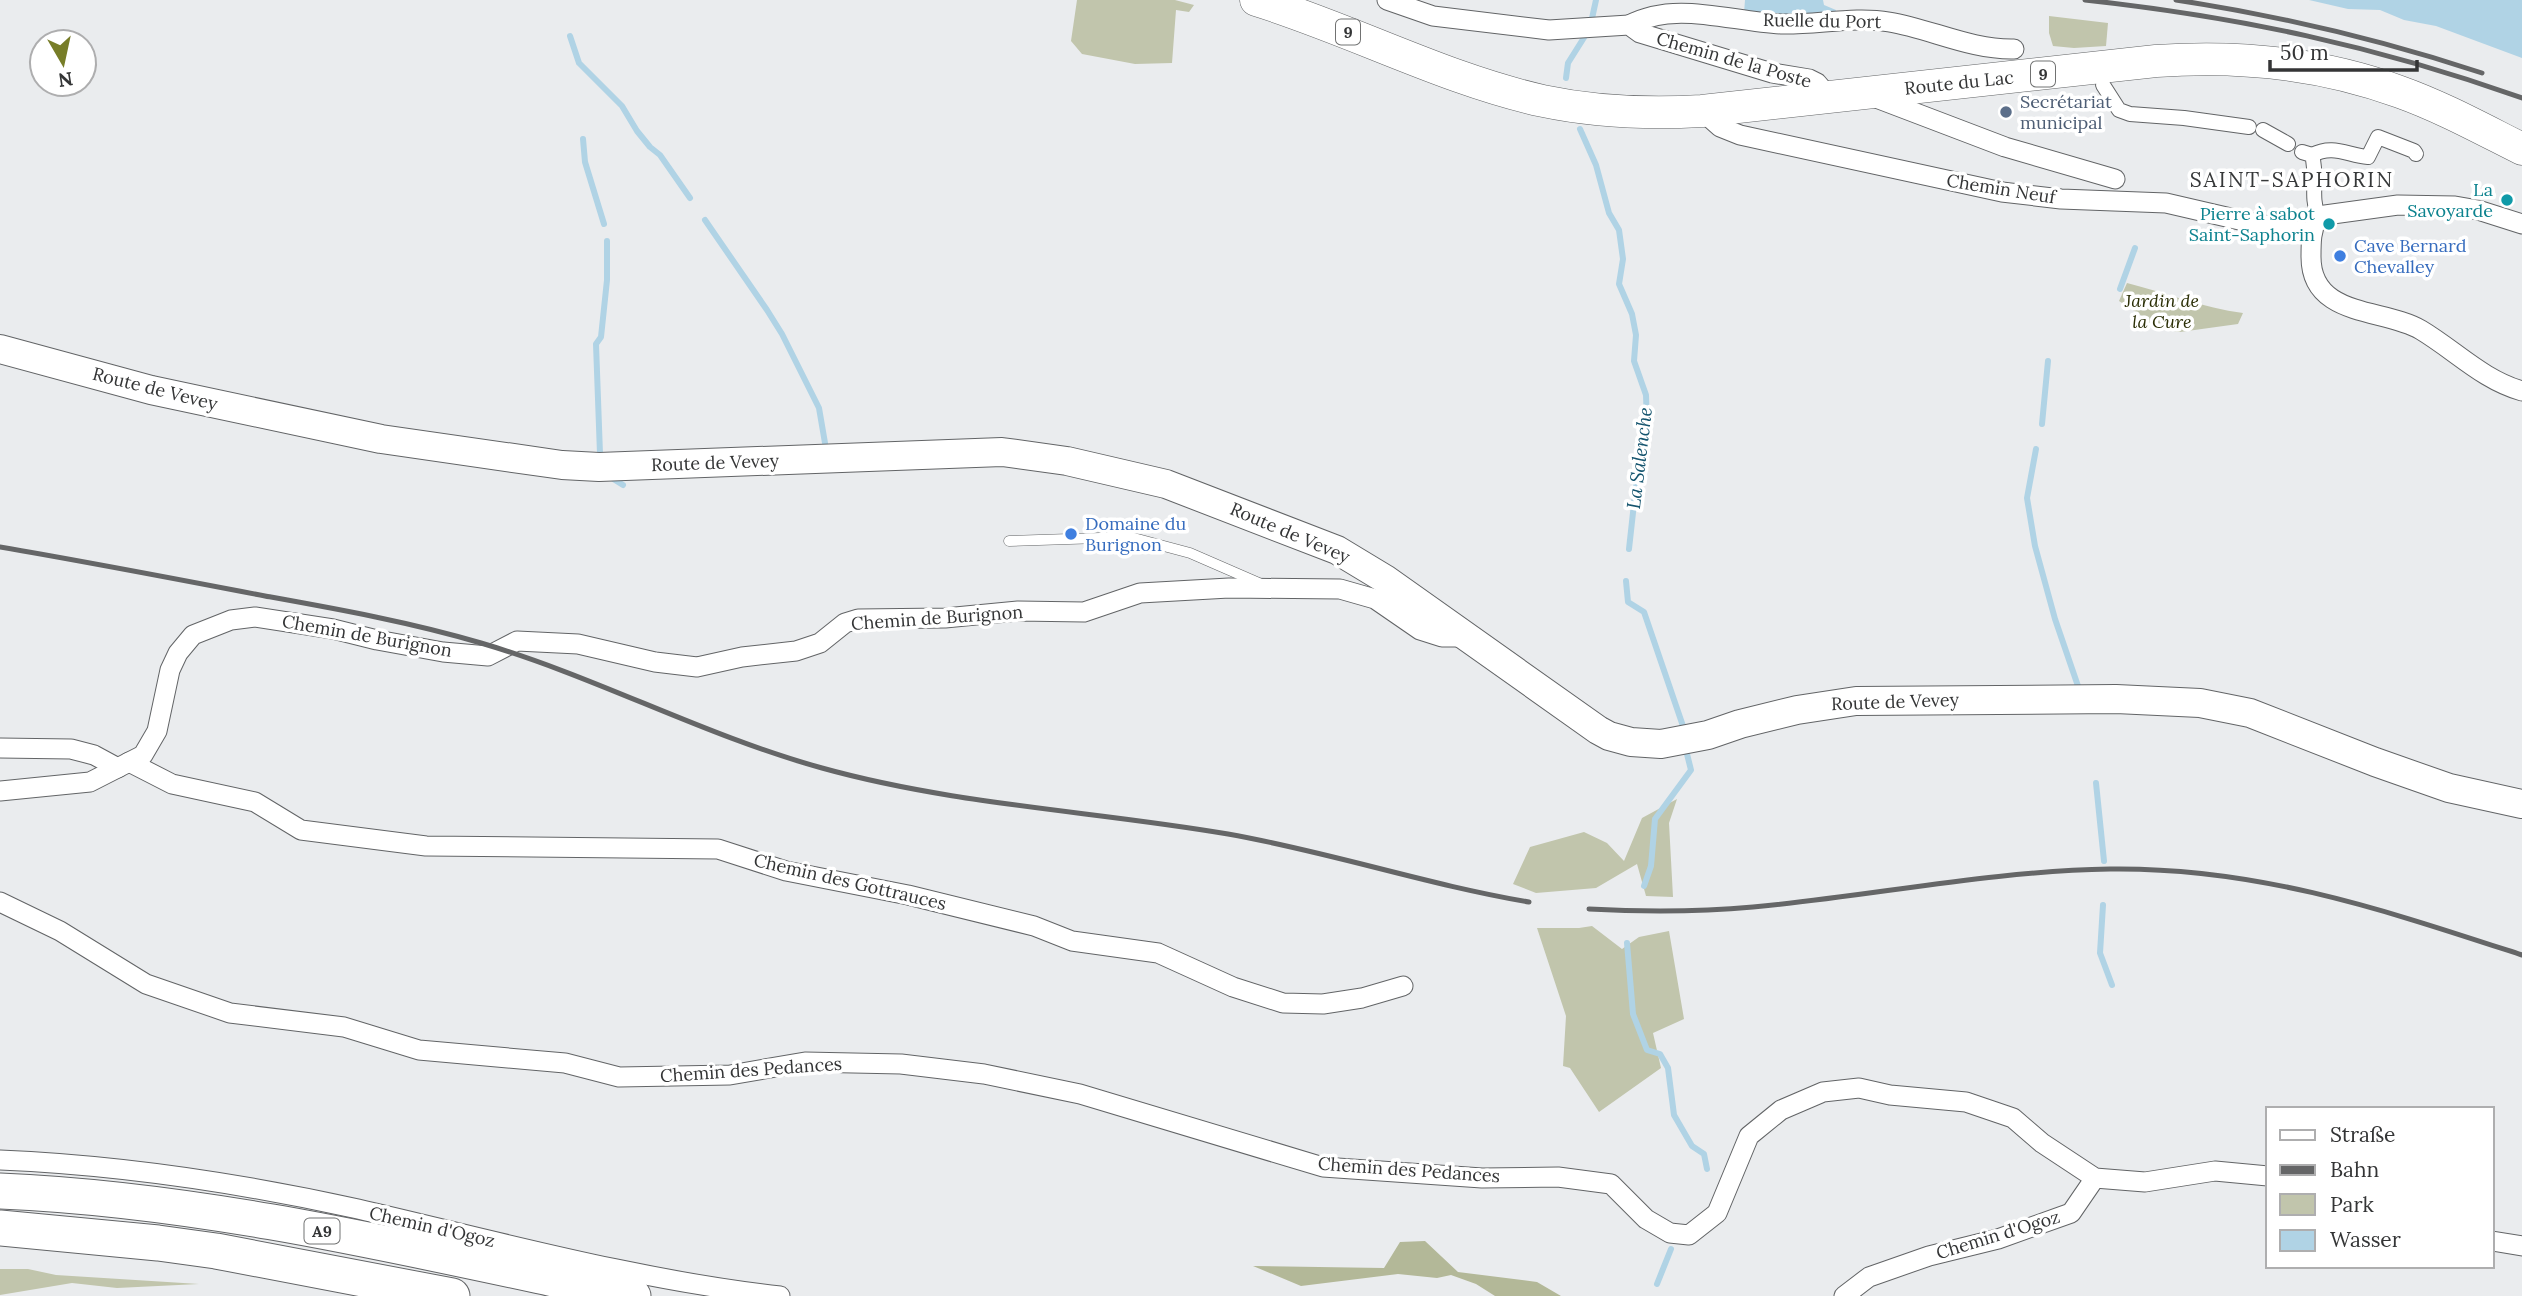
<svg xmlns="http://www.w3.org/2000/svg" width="2522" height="1296" font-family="Lora,serif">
	<rect width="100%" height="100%" fill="#eaecee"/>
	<g fill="#c1c5ac">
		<path d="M1077,0H1175L1194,5L1189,12L1176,10L1172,63L1135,64L1082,54L1071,41Z"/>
		<path d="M2049,16L2108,23L2106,46L2074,48L2053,46L2049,33Z"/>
		<path d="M2127,283C2163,292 2204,308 2243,313L2238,324L2180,332L2145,326L2142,316L2119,301Z"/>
		<path d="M1677,799L1669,823L1673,897L1646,896L1637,864L1596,888L1536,893L1513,884L1530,847L1584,832L1607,843L1624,861L1642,818Z"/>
		<path d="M1592,926L1622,949L1639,937L1669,931L1684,1019L1653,1033L1661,1068L1599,1112L1570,1068L1563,1066L1566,1016L1537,928H1579Z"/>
		<path d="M0,1269H28L56,1275L199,1284L117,1288L72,1283L0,1295Z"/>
	</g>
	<path fill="#b3b898" d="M1425,1241L1458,1272L1537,1282L1561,1296H1495L1476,1284L1451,1275L1437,1278L1398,1274L1301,1286L1253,1266L1384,1268L1400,1242Z"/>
	<g fill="#b0d3e5">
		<path d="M1745,0H1823L1824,5L1836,10L1834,16L1744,13Z"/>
		<path d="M2309,0H2522V58L2436,26L2404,20L2380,10L2348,9Z"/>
	</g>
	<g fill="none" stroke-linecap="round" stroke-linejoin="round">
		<g stroke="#b0d3e5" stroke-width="6">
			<path d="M1591,23L1596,0"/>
			<path d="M570,36L579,63L622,106L637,131L650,147L660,155L690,198"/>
			<path d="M1566,78L1568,63L1585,36"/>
			<path d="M1580,129L1596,165L1609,213L1619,230L1623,259L1619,284L1632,314L1636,335L1634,361L1646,395L1647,424L1640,449L1629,549"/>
			<path d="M583,139L585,162L604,224"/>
			<path d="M705,220L767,310L782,334L819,408L825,443"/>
			<path d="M2120,289L2135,248"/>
			<path d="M2042,424L2048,361"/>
			<path d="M2036,449L2027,498L2035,546L2055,619L2079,689"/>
			<path d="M600,454L596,344L601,337L607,280V241"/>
			<path d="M607,475L623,485"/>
			<path d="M1626,581L1628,602L1644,612L1684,729"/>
			<path d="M2096,783L2104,861"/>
			<path d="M1644,886L1651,866L1655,819L1691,770L1686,750"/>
			<path d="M2103,905L2100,953L2112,985"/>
			<path d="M1627,943L1633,1014L1647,1050L1660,1054L1668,1068L1674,1115L1692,1146L1704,1154L1707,1169"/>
			<path d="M1657,1284L1671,1249"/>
		</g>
		<defs>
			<path id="service" d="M1009,541L1130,537L1190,553L1259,583"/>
			<g id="pedestrian">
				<path d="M2103,85L2119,110L2130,114L2184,118L2249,127"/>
				<path d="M2263,130L2288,144"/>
				<path d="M2302,152L2312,155C2318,177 2310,196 2318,216"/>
				<path d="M2312,155C2333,144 2347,155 2368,157L2378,137L2414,151L2416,154"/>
			</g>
			<g id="minor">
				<path d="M1387,0L1433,16L1549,30L1629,25L1640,33L1772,73L1809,79L1817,83L1829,97"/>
				<path d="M1629,25C1676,0 1731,22 1781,24C1817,25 1854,16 1889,22C1931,29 1971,50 2014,49"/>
				<path d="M1871,96L2005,147L2115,179"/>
				<path d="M1702,111L1720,127L1740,135L2002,192L2061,199L2166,203L2248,222L2310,233"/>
				<path d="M2522,224L2478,210L2455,206L2398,205L2318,216C2311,231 2311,241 2311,257C2311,318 2384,308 2421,330C2456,351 2483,380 2522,391"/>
				<path d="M0,748L71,749L94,755L118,768"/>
				<path d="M129,762L172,784L255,802L301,830L426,846L718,849L786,871L908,895L1034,926L1072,941L1158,953L1233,987L1283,1003L1323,1004L1362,998L1403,986"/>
				<path d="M0,791L90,782L143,755L157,731L170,670L178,653L193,635L231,620L255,617L333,629L377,640L443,652L488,656L517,641L578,644L655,662L697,667L742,657L796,651L820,643L845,623L858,619L945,618L1018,611L1084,612L1140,593L1229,588L1340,589L1375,599L1420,630L1442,637H1466"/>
				<path d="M0,902L60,931L146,984L230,1013L344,1027L419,1050L565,1063L619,1077L730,1075L805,1062L901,1064L984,1074L1080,1094L1323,1167L1482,1178L1558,1177L1611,1184L1646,1219L1670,1233L1689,1235L1717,1213L1749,1136L1781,1110L1823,1092L1859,1088L1890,1095L1966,1102L2013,1118L2042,1143L2095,1178L2145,1182L2215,1171L2268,1176"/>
				<path d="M0,1160C120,1165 240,1183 358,1209C497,1241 637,1280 780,1296"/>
				<path d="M2492,1241L2522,1246"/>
				<path d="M1844,1296L1869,1277L1929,1256L1998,1239L2071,1213L2095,1178"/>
			</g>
			<path id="secondary" d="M0,349L151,390L381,439L562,465L599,467L1002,452L1067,461L1166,484L1337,550L1385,579L1598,730L1609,736L1631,742L1661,744L1708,735L1740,724L1797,710L1856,701L2116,699L2200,703L2250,713L2375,762L2449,788L2522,804"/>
			<path id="primary" d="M1256,0C1353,30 1444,79 1543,101C1595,112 1649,114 1702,111L2156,61C2239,55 2321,63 2400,92C2442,107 2482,129 2522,149"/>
			<g id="motorway">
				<path d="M0,1191C214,1200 424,1252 633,1296"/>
				<path d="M0,1228L158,1243L216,1251L452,1296"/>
			</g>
		</defs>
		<use href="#service" stroke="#626466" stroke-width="11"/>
		<use href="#pedestrian" stroke="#626466" stroke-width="16"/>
		<use href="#minor" stroke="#626466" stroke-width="21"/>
		<use href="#secondary" stroke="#626466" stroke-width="30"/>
		<use href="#primary" stroke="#626466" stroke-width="33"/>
		<use href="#motorway" stroke="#626466" stroke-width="37"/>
		<use href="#service" stroke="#fff" stroke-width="10"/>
		<use href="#pedestrian" stroke="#fff" stroke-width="14"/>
		<use href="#minor" stroke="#fff" stroke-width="19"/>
		<use href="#secondary" stroke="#fff" stroke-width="28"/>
		<use href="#primary" stroke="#fff" stroke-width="32"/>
		<use href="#motorway" stroke="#fff" stroke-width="35"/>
		<g stroke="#656667" stroke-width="5">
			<path d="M2085,0C2240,17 2376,46 2522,98"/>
			<path d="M2176,0C2281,16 2382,40 2482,73"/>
			<path d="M0,547C88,562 176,579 265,596C337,609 410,622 481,643C597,677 705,736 822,768C955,805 1094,811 1228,834C1330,852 1428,885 1529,902"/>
			<path d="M1589,909C1644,912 1698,912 1753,907C1872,896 1990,871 2110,869C2258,867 2384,910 2522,955"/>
		</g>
	</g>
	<circle fill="#5c6f8a" stroke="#fff" stroke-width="2.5" cx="2006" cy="112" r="7"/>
	<g fill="#0f9aa8" stroke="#fff" stroke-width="2.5">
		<circle cx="2507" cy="200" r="7"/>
		<circle cx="2329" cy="224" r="7"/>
	</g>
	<g fill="#3f7fe0" stroke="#fff" stroke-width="2.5">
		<circle cx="2340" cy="256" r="7"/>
		<circle cx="1071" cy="534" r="7"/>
	</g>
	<g text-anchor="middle" stroke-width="7" stroke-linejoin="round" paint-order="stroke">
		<g fill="#fff" stroke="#717272" stroke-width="2">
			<rect x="1336" y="19.5" width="24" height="25" rx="5"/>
			<rect x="2031" y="61.5" width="24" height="25" rx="5"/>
			<rect x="304.5" y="1218.5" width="35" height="25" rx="5"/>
		</g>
		<g font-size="16" font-weight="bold" fill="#343536">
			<text x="1348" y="38">9</text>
			<text x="2043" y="80">9</text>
			<text x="322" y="1237">A9</text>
		</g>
		<g font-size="18" fill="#343536" stroke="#fff">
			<text transform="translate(1822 21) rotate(1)" y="6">Ruelle du Port</text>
			<text transform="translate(1734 60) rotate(16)" y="6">Chemin de la Poste</text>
			<text transform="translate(1959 83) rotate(-6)" y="6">Route du Lac</text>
			<text transform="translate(2001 189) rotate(9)" y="6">Chemin Neuf</text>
			<text transform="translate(155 389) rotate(14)" y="6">Route de Vevey</text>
			<text transform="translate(715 463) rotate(-2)" y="6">Route de Vevey</text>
			<text transform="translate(1290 533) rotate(23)" y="6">Route de Vevey</text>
			<text transform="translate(937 618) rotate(-4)" y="6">Chemin de Burignon</text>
			<text transform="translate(367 636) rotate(10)" y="6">Chemin de Burignon</text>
			<text transform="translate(1895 702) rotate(-2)" y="6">Route de Vevey</text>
			<text transform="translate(850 882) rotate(13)" y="6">Chemin des Gottrauces</text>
			<text transform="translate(751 1070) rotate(-4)" y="6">Chemin des Pedances</text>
			<text transform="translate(1409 1170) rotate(4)" y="6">Chemin des Pedances</text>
			<text transform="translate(432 1227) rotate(13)" y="6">Chemin d'Ogoz</text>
			<text transform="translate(1998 1235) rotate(-17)" y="6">Chemin d'Ogoz</text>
		</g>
		<g font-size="18" fill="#4e5e75" stroke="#fff" text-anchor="start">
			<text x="2020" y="108">Secrétariat<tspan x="2020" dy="21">municipal</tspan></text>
		</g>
		<g font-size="18" fill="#0d838f" stroke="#fff" text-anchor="end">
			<text x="2493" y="196">La<tspan x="2493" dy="21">Savoyarde</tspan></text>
			<text x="2315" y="220">Pierre à sabot<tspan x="2315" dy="21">Saint-Saphorin</tspan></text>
		</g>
		<g font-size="18" fill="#366cbe" stroke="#fff" text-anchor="start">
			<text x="2354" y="252">Cave Bernard<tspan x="2354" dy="21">Chevalley</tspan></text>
			<text x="1085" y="530">Domaine du<tspan x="1085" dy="21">Burignon</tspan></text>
		</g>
		<g font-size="18" font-style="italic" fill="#2b2f06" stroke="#fff">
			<text x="2162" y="307">Jardin de<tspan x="2162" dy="21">la Cure</tspan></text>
		</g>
		<g font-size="19" font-style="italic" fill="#14546e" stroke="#fff">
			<text transform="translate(1639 458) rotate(-83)" y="7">La Salenche</text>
		</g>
		<g font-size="21" letter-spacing="2" fill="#363839" stroke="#fff">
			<text x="2292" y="187">SAINT-SAPHORIN</text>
		</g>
	</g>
	<rect x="2266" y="1107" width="228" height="161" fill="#ffffff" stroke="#aeaeaf" stroke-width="2"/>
	<rect x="2280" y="1130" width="35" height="10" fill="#ffffff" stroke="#aeaeaf" stroke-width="2"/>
	<text x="2330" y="1142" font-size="21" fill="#343536">Straße</text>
	<rect x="2280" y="1165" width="35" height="10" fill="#656667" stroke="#aeaeaf" stroke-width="2"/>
	<text x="2330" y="1177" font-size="21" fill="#343536">Bahn</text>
	<rect x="2280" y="1194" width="35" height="21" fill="#c1c5ac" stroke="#aeaeaf" stroke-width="2"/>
	<text x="2330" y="1212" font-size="21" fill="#343536">Park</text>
	<rect x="2280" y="1230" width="35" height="21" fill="#b0d3e5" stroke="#aeaeaf" stroke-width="2"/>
	<text x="2330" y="1247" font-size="21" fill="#343536">Wasser</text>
	<g transform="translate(63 63) rotate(171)"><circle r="33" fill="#ffffff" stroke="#aeaeaf" stroke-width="2"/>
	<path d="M0-5L12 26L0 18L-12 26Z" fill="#777d28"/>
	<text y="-10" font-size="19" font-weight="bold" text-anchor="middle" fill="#343536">N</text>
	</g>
	<path d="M2270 60v10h147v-10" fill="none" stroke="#343536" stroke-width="3.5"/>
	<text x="2280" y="60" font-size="21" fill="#343536" stroke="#ffffff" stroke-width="5" paint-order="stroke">50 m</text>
</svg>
